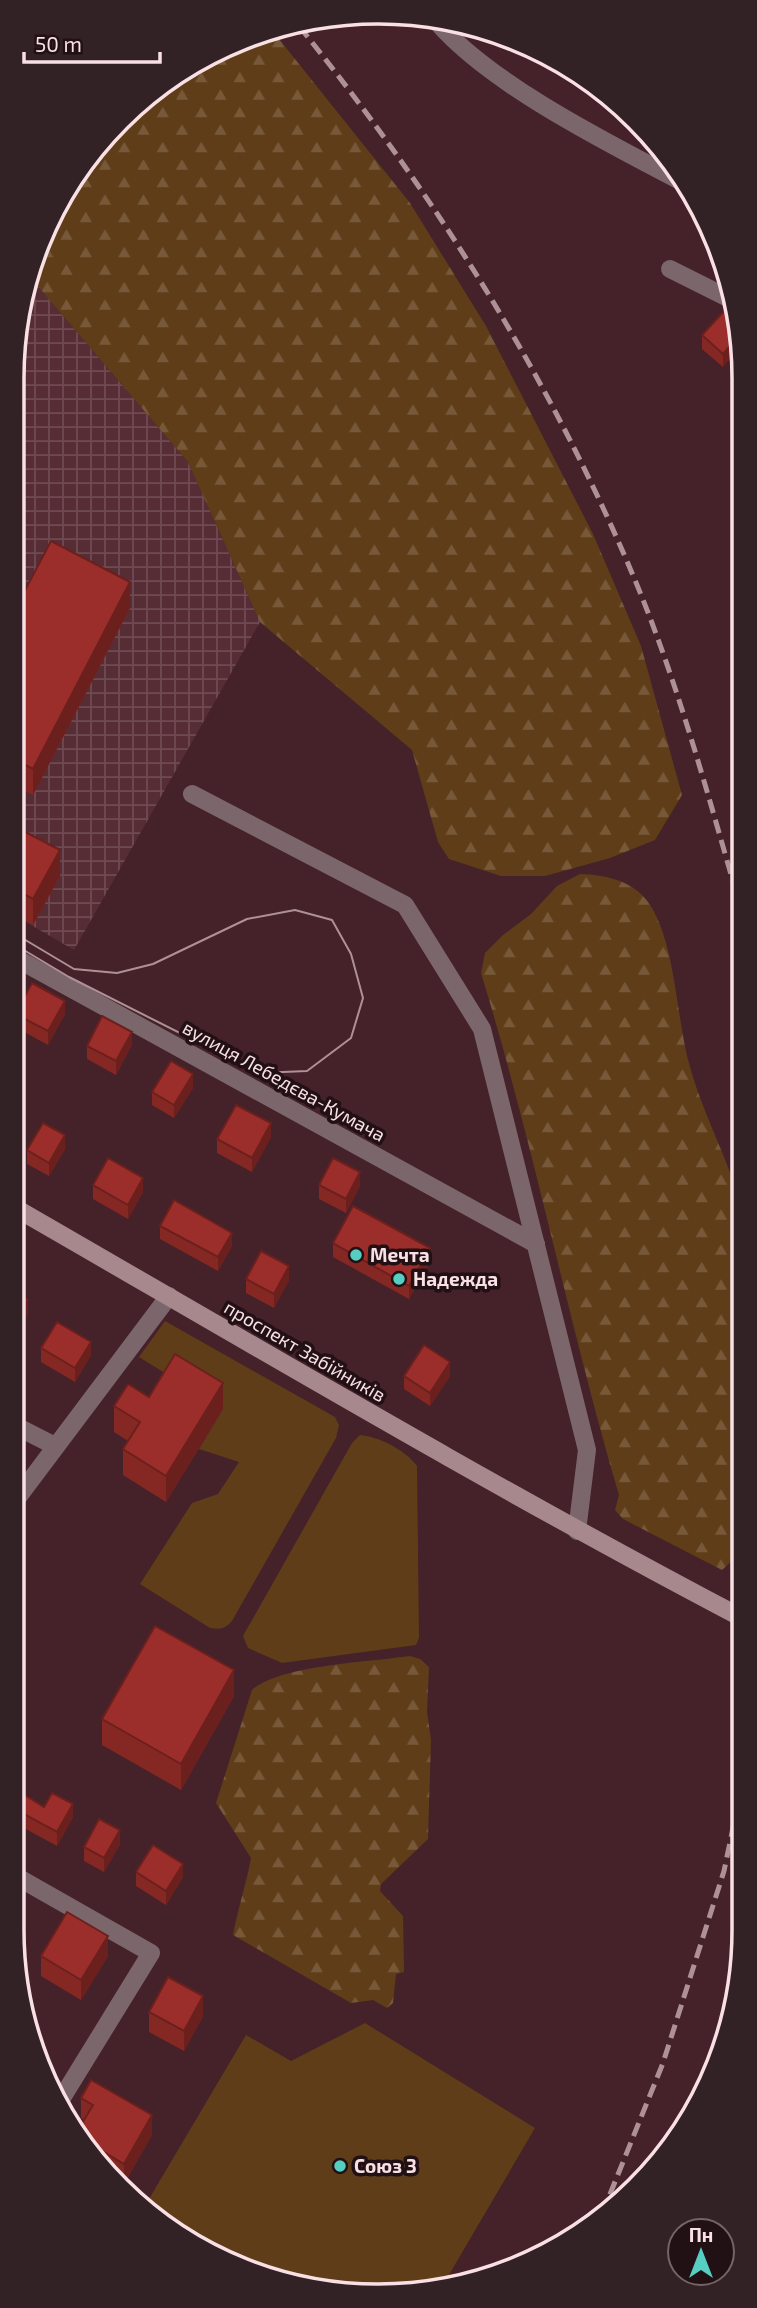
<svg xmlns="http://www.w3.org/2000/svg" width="757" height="2308" font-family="'Exo 2',sans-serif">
	<defs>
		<pattern id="industrial-grid" width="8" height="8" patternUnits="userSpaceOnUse" patternTransform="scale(1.75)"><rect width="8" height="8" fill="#562c35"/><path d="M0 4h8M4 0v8" fill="none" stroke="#6f4a52"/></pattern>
		<pattern id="forest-firs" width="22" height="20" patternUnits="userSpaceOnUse" patternTransform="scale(1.75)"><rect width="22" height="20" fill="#5f3d18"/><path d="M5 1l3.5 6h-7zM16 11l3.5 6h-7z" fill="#775939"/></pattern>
	</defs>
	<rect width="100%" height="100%" fill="#452129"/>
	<path fill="url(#industrial-grid)" d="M29,276L188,462L260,622L74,950L12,914V379L25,284Z"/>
	<g fill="#5f3d18">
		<path d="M165,1321L335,1417L339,1425L336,1438L232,1621C226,1628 221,1630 210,1628L140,1584L192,1503L218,1494L239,1462L199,1449L223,1409L139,1357Z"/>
		<path d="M360,1435C380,1437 405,1450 417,1466L419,1638L416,1645L282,1663L248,1648L243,1636L352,1443Z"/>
		<path d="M365,2023L535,2128L443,2285L331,2293L216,2258L146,2204L246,2035L291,2061Z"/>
	</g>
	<g fill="url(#forest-firs)">
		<path d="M275,34L410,203L486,326L593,534L641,646L682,795L655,840L610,858L545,876H501L449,859L438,842L412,750L260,622L188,462L29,276L88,156L195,62Z"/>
		<path d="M580,874C605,875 632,880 648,902C676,941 676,1019 690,1067C704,1117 730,1162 743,1213L744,1542L735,1558L722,1570L623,1519L615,1510L619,1495C568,1322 534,1145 481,973L485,953L503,935L531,914L557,886Z"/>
		<path d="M410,1656L420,1659L429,1667L427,1712L431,1740L428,1839L381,1884L380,1891L403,1916L404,1972L396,1974L393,2003L387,2008L373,2000L351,2003L233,1935C238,1908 246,1885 251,1858L216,1803L252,1690C280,1665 371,1662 410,1656Z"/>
	</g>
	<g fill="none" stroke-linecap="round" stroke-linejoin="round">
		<g stroke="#7b676b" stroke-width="18">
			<path d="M437,22C491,85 610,144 684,183"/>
			<path d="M670,269L732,300"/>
			<path d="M192,794L405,905L482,1029L587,1450L577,1531"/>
			<path d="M12,956L536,1244"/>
			<path d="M12,1424L55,1446"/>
			<path d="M12,1505L169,1296"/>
			<path d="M12,1874L151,1953L60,2101"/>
		</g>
		<path stroke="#a6888d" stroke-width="18" d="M12,1206C255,1346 496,1489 744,1619"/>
		<path stroke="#ae9196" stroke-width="2" d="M12,932L74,969L117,973L153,964L247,919L295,910L332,920L351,954L363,998L351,1038L307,1071L259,1073L69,977L12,943"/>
		<g stroke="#ae9196" stroke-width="5" stroke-dasharray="14 7" stroke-linecap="butt">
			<path d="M299,26C436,196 550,378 635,580C680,688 710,803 743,916"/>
			<path d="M602,2214L663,2063L724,1871L744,1775"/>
		</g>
	</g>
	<g fill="#852824">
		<path d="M728,307L723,367L702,349V335Z"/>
		<path d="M130,608L33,795L12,784V615Z"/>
		<path d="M12,825L60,876L33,925L12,914Z"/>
		<path d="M15,1014H65L48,1045L15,1027Z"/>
		<path d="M132,1045L116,1075L87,1059V1046Z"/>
		<path d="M193,1088L174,1118L152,1105V1092Z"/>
		<path d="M271,1137L252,1172L217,1153V1139Z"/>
		<path d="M65,1149L49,1176L27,1164V1150Z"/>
		<path d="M93,1185L143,1192L128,1219L93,1199Z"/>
		<path d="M319,1185L360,1186L346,1213L319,1199Z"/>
		<path d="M160,1226L232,1246L218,1271L160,1239Z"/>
		<path d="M333,1243L430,1262L409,1299L333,1257Z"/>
		<path d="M246,1279L289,1280L274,1308L246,1293Z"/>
		<path d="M41,1348L91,1355L75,1382L41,1362Z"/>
		<path d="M404,1376H450L430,1406L404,1389Z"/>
		<path d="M149,1397L223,1409L166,1502L123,1475V1449L128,1441L114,1432V1406Z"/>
		<path d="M234,1696L181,1790L102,1745V1719Z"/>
		<path d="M12,1787L44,1807L73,1817L57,1846L24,1828L15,1842L12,1840Z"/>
		<path d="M120,1844L104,1872L84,1861V1847Z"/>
		<path d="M136,1872L183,1877L166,1905L136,1886Z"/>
		<path d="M41,1956H108L81,2000L41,1976Z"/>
		<path d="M149,2012L203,2016L184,2051L149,2032Z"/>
		<path d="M81,2098L152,2135L124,2184L103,2171L78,2130L84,2120L81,2118Z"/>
	</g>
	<g fill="#6c201d">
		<path d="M742,332V346L723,367V354Z"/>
		<path d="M130,582V608L33,795V769Z"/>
		<path d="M60,850V876L33,925V899Z"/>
		<path d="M65,1001V1014L48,1045V1031Z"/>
		<path d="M132,1032V1045L116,1075V1061Z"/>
		<path d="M193,1074V1088L174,1118V1105Z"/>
		<path d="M271,1123V1137L252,1172V1158Z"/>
		<path d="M65,1135V1149L49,1176V1163Z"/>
		<path d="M360,1172V1186L346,1213V1199Z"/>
		<path d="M143,1178V1192L128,1219V1205Z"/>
		<path d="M232,1233V1246L218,1271V1257Z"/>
		<path d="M430,1248V1262L409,1299V1286Z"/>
		<path d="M289,1266V1280L274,1308V1294Z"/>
		<path d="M28,1300V1314L12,1337V1323Z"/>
		<path d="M91,1342V1355L75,1382V1368Z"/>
		<path d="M450,1362V1376L430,1406V1393Z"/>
		<path d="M223,1383V1409L166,1502V1476Z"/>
		<path d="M234,1670V1696L181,1790V1764Z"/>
		<path d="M73,1804V1817L57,1846V1832Z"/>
		<path d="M24,1814V1828L15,1842V1828Z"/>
		<path d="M120,1830V1844L104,1872V1858Z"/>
		<path d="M183,1864V1877L166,1905V1891Z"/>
		<path d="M108,1936V1956L81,2000V1980Z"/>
		<path d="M203,1996V2016L184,2051V2031Z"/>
		<path d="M152,2115V2135L124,2184V2164Z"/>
	</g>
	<g fill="#9b2e2a" stroke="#6c201d" stroke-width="2">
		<path d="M734,306L742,332L723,354L702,335L728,307L731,310Z"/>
		<path d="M51,541L130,582L33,769L12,758V615Z"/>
		<path d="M12,825L60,850L33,899L12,888Z"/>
		<path d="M32,983L65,1001L48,1031L15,1014Z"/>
		<path d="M102,1016L132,1032L116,1061L87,1046Z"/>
		<path d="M171,1061L193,1074L174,1105L152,1092Z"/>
		<path d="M236,1105L271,1123L252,1158L217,1139Z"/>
		<path d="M43,1123L65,1135L49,1163L27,1150Z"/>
		<path d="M108,1158L143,1178L128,1205L93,1185Z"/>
		<path d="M333,1158L360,1172L346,1199L319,1185Z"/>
		<path d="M174,1200L232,1233L218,1257L160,1226Z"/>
		<path d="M353,1206L430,1248L409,1286L333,1243Z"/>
		<path d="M261,1251L289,1266L274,1294L246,1279Z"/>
		<path d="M12,1289L28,1300L12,1323Z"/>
		<path d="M57,1322L91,1342L75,1368L41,1348Z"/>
		<path d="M424,1345L450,1362L430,1393L404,1376Z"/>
		<path d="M175,1354L223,1383L166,1476L123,1449L140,1422L114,1406L128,1384L149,1397Z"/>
		<path d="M155,1626L234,1670L181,1764L102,1719Z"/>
		<path d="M12,1787L44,1807L52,1793L73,1804L57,1832L24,1814L15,1828L12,1826Z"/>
		<path d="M99,1819L120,1830L104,1858L84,1847Z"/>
		<path d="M153,1845L183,1864L166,1891L136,1872Z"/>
		<path d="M67,1912L108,1936L81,1980L41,1956Z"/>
		<path d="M168,1977L203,1996L184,2031L149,2012Z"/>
		<path d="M91,2080L152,2115L124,2164L84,2140L78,2130L93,2105L81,2098Z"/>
	</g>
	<g fill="#57cec2" stroke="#211014" stroke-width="2.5">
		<circle cx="356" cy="1255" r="7"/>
		<circle cx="399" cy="1279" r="7"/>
		<circle cx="340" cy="2166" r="7"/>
	</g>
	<g text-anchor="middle" stroke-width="7" stroke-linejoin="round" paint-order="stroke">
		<g font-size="19" fill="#f9e0e4" stroke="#211014">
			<text transform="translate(284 1081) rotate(29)" y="7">вулиця Лебедєва-Кумача</text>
			<text transform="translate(305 1351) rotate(30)" y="7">проспект Забійників</text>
		</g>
		<g font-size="19" font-weight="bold" fill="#f9e0e4" stroke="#211014" text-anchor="start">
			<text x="370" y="1262">Мечта</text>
			<text x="413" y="1286">Надежда</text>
			<text x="354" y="2173">Союз 3</text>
		</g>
	</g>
	<path d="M0 0H757V2308H0ZM378 24H378A354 354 0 0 1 732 378V1930A354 354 0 0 1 378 2284H378A354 354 0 0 1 24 1930V378A354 354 0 0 1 378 24Z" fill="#322125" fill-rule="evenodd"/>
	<path fill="none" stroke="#f9e0e4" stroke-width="3.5" d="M378 24H378A354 354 0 0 1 732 378V1930A354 354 0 0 1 378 2284H378A354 354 0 0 1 24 1930V378A354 354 0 0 1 378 24Z"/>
	<g transform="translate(701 2252)"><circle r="33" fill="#211014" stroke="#776367" stroke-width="2"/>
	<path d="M0-5L12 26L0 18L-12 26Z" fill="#57cec2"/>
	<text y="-10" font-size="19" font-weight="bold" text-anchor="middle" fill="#f9e0e4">Пн</text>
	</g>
	<path d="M24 52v10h136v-10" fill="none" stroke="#f9e0e4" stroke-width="3.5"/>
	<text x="35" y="52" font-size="21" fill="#f9e0e4" stroke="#211014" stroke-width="5" paint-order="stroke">50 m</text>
</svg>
